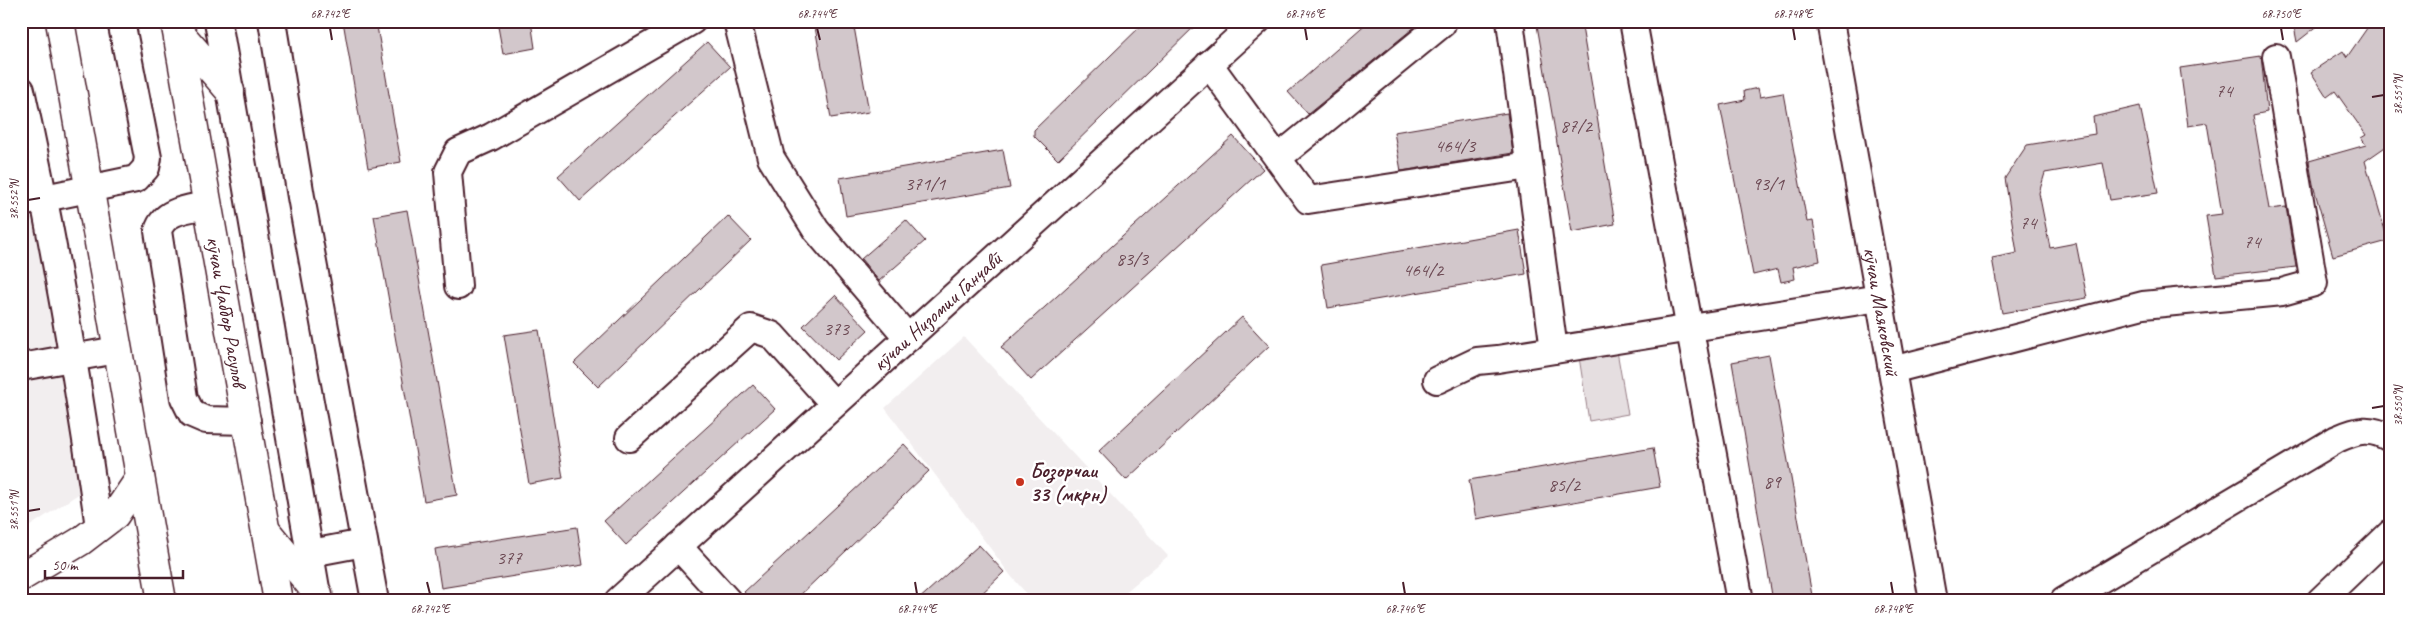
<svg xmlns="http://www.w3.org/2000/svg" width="2412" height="622" font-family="Caveat,sans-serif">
	<rect width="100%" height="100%" fill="#fff"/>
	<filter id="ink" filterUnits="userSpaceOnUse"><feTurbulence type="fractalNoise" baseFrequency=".02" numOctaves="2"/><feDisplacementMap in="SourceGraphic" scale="10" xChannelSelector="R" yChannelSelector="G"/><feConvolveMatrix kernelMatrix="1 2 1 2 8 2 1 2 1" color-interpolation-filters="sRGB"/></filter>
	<g filter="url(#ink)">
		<g fill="#f2eeef">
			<path d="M21,148L83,491L21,532Z"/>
			<path d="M964,337L1168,556L1115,601H1033L1011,576L885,408Z"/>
		</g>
		<path fill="#e5dee0" stroke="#987e86" d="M1617,351L1628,414L1589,421L1579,357Z"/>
		<g fill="#d2c7cb" stroke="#4a1f2b">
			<path d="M343,21H376L401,162L368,168Z"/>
			<path d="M497,21H531L535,48L503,54Z"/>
			<path d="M814,21H853L869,112L831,118Z"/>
			<path d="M1146,21H1200L1058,160L1034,136V130Z"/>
			<path d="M1369,21H1422L1308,114L1288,92Z"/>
			<path d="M1561,21H1581L1615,224L1572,232L1537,25Z"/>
			<path d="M2293,21H2324L2297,42Z"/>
			<path d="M2372,21H2391V143L2365,161L2388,241L2333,256L2313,185L2309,161L2366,145L2361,138L2366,135L2335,91L2327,97L2311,72L2343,51L2347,57Z"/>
			<path d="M707,42L730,67L580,201L558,176Z"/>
			<path d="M2261,56L2267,112L2253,115L2269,209L2286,207L2296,267L2216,276L2206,216L2222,214L2207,123L2188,126L2180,68Z"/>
			<path d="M1758,88L1760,97L1783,93L1807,222L1813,221L1820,261L1793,267L1795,279L1781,282L1778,269L1753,275L1720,105L1745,100L1744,91Z"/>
			<path d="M2140,106L2158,193L2110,200L2103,163L2045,173L2039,193L2050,248L2076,243L2087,298L2002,313L1992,258L2017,253L2005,178L2027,145L2095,134L2093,117Z"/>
			<path d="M1507,113L1513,153L1401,171L1394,132Z"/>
			<path d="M1233,136L1263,169L1031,380L1001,347Z"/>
			<path d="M1003,150L1010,188L846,216L840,178Z"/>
			<path d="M407,210L457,495L424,501L374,216Z"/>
			<path d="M728,216L751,240L598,387L574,363Z"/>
			<path d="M906,220L925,241L879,281L861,259Z"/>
			<path d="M1519,230L1526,274L1328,308L1321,265Z"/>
			<path d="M835,295L868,330L836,360L803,326Z"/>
			<path d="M1242,317L1269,346L1126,480L1099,451Z"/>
			<path d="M539,330L563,478L529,484L504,335Z"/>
			<path d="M1769,355L1813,601H1773L1732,362Z"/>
			<path d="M753,385L775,409L626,545L604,521Z"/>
			<path d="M904,444L929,471L794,601H752L744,592Z"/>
			<path d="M1653,448L1660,487L1476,519L1469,480Z"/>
			<path d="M577,527L583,565L441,588L435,549Z"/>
			<path d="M979,545L1004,572L974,601H917Z"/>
		</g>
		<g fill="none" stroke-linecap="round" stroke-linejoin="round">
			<defs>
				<g id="minor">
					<path d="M218,21L318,600"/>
					<path d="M272,21L301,197L375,601"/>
					<path d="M737,21L771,158L816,230L908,338"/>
					<path d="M1510,21L1554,350"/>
					<path d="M1633,21L1740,601"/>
					<path id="s1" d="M1830,21L1933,601"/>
					<path d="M1209,64L1308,200L1529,166"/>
					<path d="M21,90C53,235 78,380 99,527"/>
					<path d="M1278,158L1442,24"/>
					<path d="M21,203L136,179L146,168L148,158L121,21"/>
					<path d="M207,205C188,209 164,210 158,231L184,398L192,414L206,420L247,421"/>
					<path d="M458,286L448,172L458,152L491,137L692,21"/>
					<path d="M21,367L117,350"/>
					<path d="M1892,370L2143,305L2282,292L2314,283L2276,57"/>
					<path d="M1437,380L1477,361L1498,359L1879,298"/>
					<path d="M629,438L751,328L772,335L834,404"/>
					<path d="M678,546L728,601"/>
					<path d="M311,553L364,543"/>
					<path id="s2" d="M618,601L1257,21"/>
					<path d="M2064,601L2337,439C2357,430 2371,426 2391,439"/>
					<path d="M2320,601L2391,533"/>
				</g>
				<g id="major">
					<path d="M60,21L162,601"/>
					<path id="s3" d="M175,21L278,601"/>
					<path d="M177,30L230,91"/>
					<path d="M268,533L318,594"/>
					<path d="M21,577L81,541L115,515L140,478"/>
				</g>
			</defs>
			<use href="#minor" stroke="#4a1f2b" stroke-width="30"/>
			<use href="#major" stroke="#4a1f2b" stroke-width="31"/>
			<use href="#minor" stroke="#fff" stroke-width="26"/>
			<use href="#major" stroke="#fff" stroke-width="28"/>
		</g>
	</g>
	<path fill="none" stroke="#4a1f2b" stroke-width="2" d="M330,28L332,40M817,28L820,40M1305,28L1307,40M1793,28L1795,40M2281,28L2283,40M2372,97L2384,95M28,200L40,198M2372,408L2384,406M28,511L40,509M427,582L430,594M915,582L917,594M1403,582L1405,594M1891,582L1893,594"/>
	<circle fill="#c8321e" stroke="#fff" stroke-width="2" cx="1020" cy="482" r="5"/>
	<g text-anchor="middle" stroke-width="5" stroke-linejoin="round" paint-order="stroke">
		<g font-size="19" fill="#6c4953">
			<text x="2224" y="97">74</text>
			<text x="1576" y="132">87/2</text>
			<text x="1455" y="152">464/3</text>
			<text x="925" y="190">371/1</text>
			<text x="1768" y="190">93/1</text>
			<text x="2028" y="229">74</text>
			<text x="2252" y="248">74</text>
			<text x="1132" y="265">83/3</text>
			<text x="1423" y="276">464/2</text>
			<text x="836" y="335">373</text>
			<text x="1772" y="488">89</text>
			<text x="1564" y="491">85/2</text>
			<text x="509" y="564">377</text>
		</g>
		<g font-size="21" fill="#4a1f2b" stroke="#fff">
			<text dy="7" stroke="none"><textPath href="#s3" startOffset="295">кӯчаи Ҷаббор Расулов</textPath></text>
			<text dy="7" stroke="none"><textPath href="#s2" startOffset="431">кӯчаи Низомии Ганҷавӣ</textPath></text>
			<text dy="7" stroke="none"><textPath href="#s1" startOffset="295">кӯчаи Маяковский</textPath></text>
		</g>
		<g font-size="21" font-weight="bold" fill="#4a1f2b" stroke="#fff" text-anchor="start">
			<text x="1030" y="477">Бозорчаи<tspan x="1030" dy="24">33 (мкрн)</tspan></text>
		</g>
	</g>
	<rect width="2412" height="622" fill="none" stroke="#fff" stroke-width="55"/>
	<path d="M45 570v8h138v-8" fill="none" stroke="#4a1f2b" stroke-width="2.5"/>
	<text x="52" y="570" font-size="15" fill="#4a1f2b" stroke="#ffffff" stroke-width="4" paint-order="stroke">50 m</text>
	<rect x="28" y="28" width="2356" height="566" fill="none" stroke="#4a1f2b" stroke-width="2"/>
	<g font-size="12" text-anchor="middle" fill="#4a1f2b">
		<text x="330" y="18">68.742°E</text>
		<text x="817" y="18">68.744°E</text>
		<text x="1305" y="18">68.746°E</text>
		<text x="1793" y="18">68.748°E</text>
		<text x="2281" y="18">68.750°E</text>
		<text transform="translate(2398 95) rotate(-90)" y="4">38.551°N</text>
		<text transform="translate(14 200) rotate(-90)" y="4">38.552°N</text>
		<text transform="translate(2398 406) rotate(-90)" y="4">38.550°N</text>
		<text transform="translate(14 511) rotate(-90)" y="4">38.551°N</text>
		<text x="430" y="613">68.742°E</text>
		<text x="917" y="613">68.744°E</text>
		<text x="1405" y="613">68.746°E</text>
		<text x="1893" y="613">68.748°E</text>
	</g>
</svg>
